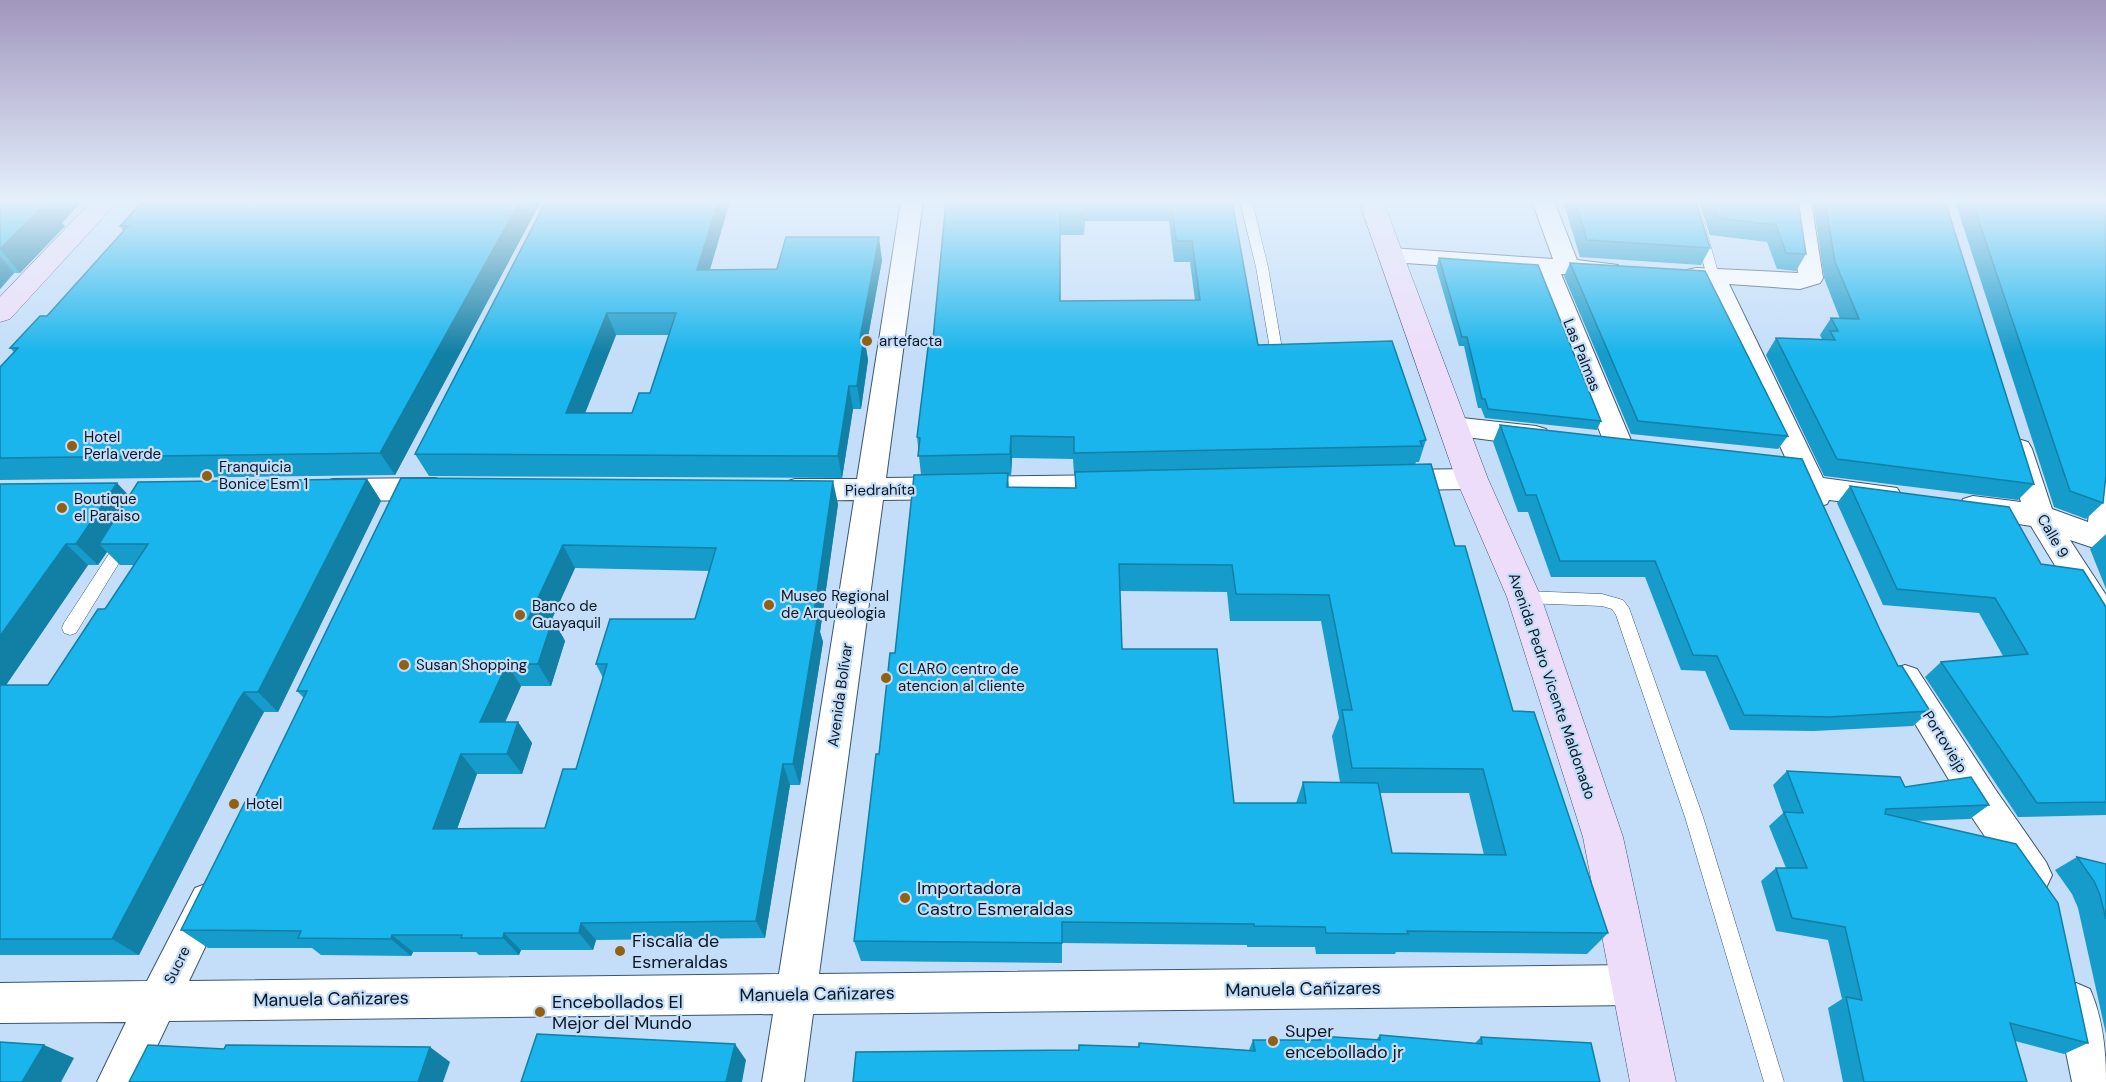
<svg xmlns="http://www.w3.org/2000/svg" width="2106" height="1082" font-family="'DM Sans',sans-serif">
	<rect width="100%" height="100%" fill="#c4def9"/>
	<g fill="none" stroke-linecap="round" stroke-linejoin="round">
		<defs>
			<g id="lane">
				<path d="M1240,201H1252L1268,267L1282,349L1276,353L1270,349L1256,267Z"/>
				<path d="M1686,201H1698L1719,276L1717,279L1713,280L1707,276Z"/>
				<path d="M125,535L130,537L132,541L130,545L76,633L70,635L64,633L62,628L64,623L120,537Z"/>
				<path d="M1524,591L1602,594L1623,600L1629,608L1703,817L1784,1082H1764L1685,817L1616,615L1612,609L1602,606L1524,603L1518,601L1516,597L1518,593Z"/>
			</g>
			<g id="street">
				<path d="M901,201H923L886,478L1116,475L1126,479L1130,486L1126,493L1116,497L883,500L819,974L1634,965L1648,971L1654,985L1648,999L1634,1005L813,1014L804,1082H762L773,1014L169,1021L140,1082H97L126,1022L0,1023V983L147,981L195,888L208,883L221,888L227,901L189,981L779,974L854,500L795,501L785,498L781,490L785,482L795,479H857Z"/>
				<path d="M1532,201H1554L1577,260L1618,265L1622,270L1618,275L1610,277L1561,274L1633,445L1629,452L1619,455L1609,452L1605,445L1537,272L1391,262L1383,260L1379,255L1383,250L1391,248L1553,259Z"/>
				<path d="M1789,201H1811L1823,278L1820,283L1800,289L1729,284L1823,478L1897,488L1902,496L1897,504L1887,507L1829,500L1827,504L1817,507L1807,504L1704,283L1687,280L1684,275L1687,270L1696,268L1798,273Z"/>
				<path d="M1453,417L1536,426L1546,429L1550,436L1546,443L1536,446L1443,434L1439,427L1443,420Z"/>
				<path d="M2018,439L2028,442L2032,449L2052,509L2088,522L2092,485L2096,478L2106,474V552L2070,540L2106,595V635L2095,631L2031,526L1963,515L1958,507L1963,499L1973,496L2021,502L2004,449L2008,442Z"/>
				<path d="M1472,469L1482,472L1486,479L1482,486L1472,489L1395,490L1385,487L1381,480L1385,473L1395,470Z"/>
				<path d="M435,478L445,481L449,489L445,497L435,500L333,501L323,498L319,490L323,482L333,479Z"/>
				<path d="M1905,665L1917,669L1995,789L2046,862L2052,875L2046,888L2033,893L2020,888L1969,813L1888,679L1893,669Z"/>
				<path d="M2076,983L2090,989C2103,1019 2106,1050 2106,1082H2072L2056,1003L2062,989Z"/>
			</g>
			<g id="secondary">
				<path d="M92,201H118L10,319L0,322V297Z"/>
				<path d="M1359,201H1383L1488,479L1541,597L1623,837L1676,1082H1630L1583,837L1507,597L1456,479Z"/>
			</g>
		</defs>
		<use href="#lane" stroke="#395672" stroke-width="1"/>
		<use href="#street" stroke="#395672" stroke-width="2"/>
		<use href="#secondary" stroke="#395672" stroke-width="1"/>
		<use href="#lane" fill="#fff" fill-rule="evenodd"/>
		<use href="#street" fill="#fff" fill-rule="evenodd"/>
		<use href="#secondary" fill="#eeddfa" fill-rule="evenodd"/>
	</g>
	<g fill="#169ccb" fill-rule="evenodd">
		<path d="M0,201H82L62,223L65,226L20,273H14L0,289Z"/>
		<path d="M143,201H541L395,475L0,480V367L14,352L10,348L47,316L123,231L120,226Z"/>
		<path d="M730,201L710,270L777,269L882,260L866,348L868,360L861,409H853L842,478L429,476L415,454ZM616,335H669L650,393L632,413H585Z"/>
		<path d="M946,201H1232L1258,345L1426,440L1419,462H1416L1415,465L1455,546L1513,711L1608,933L1587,954L1396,952L1395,954H1316L1315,947H1247V945L1062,943V963L861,961L854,941L879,754L895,653L921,475L917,437L933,339ZM1085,221H1169L1174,262H1190L1195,300L1060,301V235H1084ZM1012,458L1073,459L1074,474H1075V488L1009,487L1008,475H1011ZM1120,591L1227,592L1230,621H1321L1339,718L1332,736L1340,782H1303L1296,803H1234L1122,649ZM1380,793H1469L1484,855L1392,853Z"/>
		<path d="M1563,201H1696L1710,248L1701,265L1580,257Z"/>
		<path d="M1699,201H1798L1806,254L1796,271L1777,269L1767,242L1710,235Z"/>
		<path d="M1813,201H1945L2034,484L2018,500L1824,476L1766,355L1776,338L1822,339L1820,335L1831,318L1840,319L1824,278Z"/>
		<path d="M1955,201H2106L2103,503L2086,519L2054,507Z"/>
		<path d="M1439,258L1601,421L1597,430L1485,418L1481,408H1478L1464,346H1459L1436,267Z"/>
		<path d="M1570,263L1788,436L1778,449L1631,434L1564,276Z"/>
		<path d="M1500,425L1880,630L1898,666L1930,711L1913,726L1814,731L1730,730L1705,671L1681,670L1645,577H1551L1528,512H1518L1493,442Z"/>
		<path d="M401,478L838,504L820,632L823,642L800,785H790L765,938L596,940L593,950H521L519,955H479L476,952H413L411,956L321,955L312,948H208L181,930L253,802L304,698L297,691ZM575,568L709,571L695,619L596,664L603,678L576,769L545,828L457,829L477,774H522L532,743L518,722H505L521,686H551L565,641L553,619H552Z"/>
		<path d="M367,479L381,501L278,712H264L259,721L139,955H0V484L129,496ZM107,552L120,565H134L105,609L48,685H6L88,565H98Z"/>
		<path d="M1850,486L2041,564L2106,607V815L2018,817L1925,677L1941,662L2003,656L1979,613L1883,605L1837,503Z"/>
		<path d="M2106,534V589L2090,549Z"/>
		<path d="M1787,771L1905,787L1989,805L1970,819L1914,821L2088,1043L2064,1054L2015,1041L2027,1082H1843L1828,1008L1842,999L1828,940L1776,931L1761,881L1776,868H1786L1769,826L1783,813L1773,785Z"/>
		<path d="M2077,857L2106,864V1034L2078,908L2072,894L2055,870Z"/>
		<path d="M1380,1035L1475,1043L1481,1037L1600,1082L1079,1050L1138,1047L1139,1043L1249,1050L1253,1040H1318L1320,1036L1376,1040Z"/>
	</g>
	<g fill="#127fa5">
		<path d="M42,201H82L62,223L65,226L20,273L0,249Z"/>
		<path d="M520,201H541L395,475L380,453Z"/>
		<path d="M718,201H730L703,292L697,270Z"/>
		<path d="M879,237L882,260L866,348L868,360L861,409L857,386L860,338Z"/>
		<path d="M0,256L14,273L0,289Z"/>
		<path d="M607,313L616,335L576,436L566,413Z"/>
		<path d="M849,386L853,409L842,478L838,456Z"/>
		<path d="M1011,436L1012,458L1011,475L1010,454Z"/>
		<path d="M367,479L381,501L278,712L258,692Z"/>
		<path d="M833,481L838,504L820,632L823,642L800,785L793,764L813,620Z"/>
		<path d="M117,483L137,504L99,544L107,552L98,565L76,544Z"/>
		<path d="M66,544L88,565L0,694V636Z"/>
		<path d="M563,545L575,568L542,641L528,619Z"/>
		<path d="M553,619L565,641L551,686L538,664Z"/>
		<path d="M507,664L521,686L496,743L480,722Z"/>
		<path d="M244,692L264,712L259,721L139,955L112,939L238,701Z"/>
		<path d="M518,722L532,743L522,774L507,754Z"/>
		<path d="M461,754L477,774L450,848L433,829Z"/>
		<path d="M783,764L790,785L765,938L756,921Z"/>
		<path d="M581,923L596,940L593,950L579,933Z"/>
		<path d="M504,933L521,950L519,955L503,938Z"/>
		<path d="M392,935L413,952L411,956L391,939Z"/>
		<path d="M735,1044L746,1060L742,1082H726Z"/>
		<path d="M44,1045L74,1058L61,1082H22Z"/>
		<path d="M430,1047L450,1062L443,1082H418Z"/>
	</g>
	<g fill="#1ab5ec" stroke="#127fa5" stroke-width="1.5" fill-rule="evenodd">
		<path d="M0,201H42L41,202H47L0,249Z"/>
		<path d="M143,201H520L380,453L0,458V367L18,348H10L40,316H47L128,226H120Z"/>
		<path d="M546,201H718L697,270L777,269L786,237H879L860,338L864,337L857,386H849L838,456L415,454ZM607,313H676L650,393H639L632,413H566Z"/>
		<path d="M946,201H1085V213H1060V301L1200,300L1192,241H1176L1171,201H1232L1258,345L1392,341L1426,440L1420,441L1422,446L1074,453V437L1011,436L1010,454L918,456L920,438L917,437L929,339H933Z"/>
		<path d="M1575,201H1696L1710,248L1587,240Z"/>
		<path d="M1713,201H1798L1806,254L1786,253L1776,225L1718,218Z"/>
		<path d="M1825,201H1945L2034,484L1837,459L1776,338L1835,340L1830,331H1838L1831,318L1859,319L1835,262Z"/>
		<path d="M1972,201H2106V475L2103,503L2070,491Z"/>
		<path d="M1439,258L1538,265L1601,421L1488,409L1485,399H1482L1467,337H1462Z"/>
		<path d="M1570,263L1705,271L1788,436L1638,421Z"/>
		<path d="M1500,425L1802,459L1880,630L1898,666H1902L1930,711L1829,717L1744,715L1717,656L1693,655L1655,561H1560L1536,495H1526Z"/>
		<path d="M1431,464L1455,546H1465L1513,711L1534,712L1608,933L1407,931L1408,934L1326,933L1325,927L1254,926V924L1062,922V943L854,941L876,754H879L890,653H895L914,475L1008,473L1007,487L1076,488L1075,472ZM1119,564L1232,565L1236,594L1329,595L1352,710H1342L1352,768L1483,769L1506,855L1392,853L1378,783L1303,782L1306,803H1234L1217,649H1122Z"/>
		<path d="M401,478L833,481L813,620H817L793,764H783L756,921L581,923L579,933H504L503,938H461L462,935H392L391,939L298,938L301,931L181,930L245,802H253L307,691H297ZM563,545L716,548L695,619H610L596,664H607L576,769H563L545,828L433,829L461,754H507L518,722H480L507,664H538L553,619H528Z"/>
		<path d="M367,479L258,692H244L238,701L112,939H0V685H48L98,609H105L148,544H99L138,482Z"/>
		<path d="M117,483L76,544H66L0,636V484Z"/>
		<path d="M1850,486L2009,507L2041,564L2083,570L2106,607V802L2037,803L1941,662L2028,654L1995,598L1897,589Z"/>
		<path d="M1787,771L1900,777L1905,787L1971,777L1989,805L1886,809L1885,814L2016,844L2058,903L2088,1043L2010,1023L2027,1082H1864L1846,997L1862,1000L1845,927L1792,918L1776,868H1807L1784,812L1803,813Z"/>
		<path d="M2077,857L2106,864V919L2100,895L2094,881Z"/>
		<path d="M537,1034L735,1044L726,1082H521Z"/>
		<path d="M1380,1035L1482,1044L1481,1037L1591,1043L1600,1082H853L856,1052L1079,1050V1045L1139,1047V1043L1255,1051L1253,1040H1321L1320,1036L1380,1040Z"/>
		<path d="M0,1042L44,1045L22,1082H0Z"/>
		<path d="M148,1045L224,1049L226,1045L430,1047L418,1082H129Z"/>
	</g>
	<linearGradient id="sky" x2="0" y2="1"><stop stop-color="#a196bd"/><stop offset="0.57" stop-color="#e4f0fc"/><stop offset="1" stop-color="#e4f0fc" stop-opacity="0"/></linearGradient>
	<rect width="2106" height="353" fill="url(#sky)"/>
	<g fill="#935f13" stroke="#c4def9" stroke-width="2">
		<circle cx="867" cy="341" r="6"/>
		<circle cx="72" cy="446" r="6"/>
		<circle cx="207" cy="476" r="6"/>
		<circle cx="62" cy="508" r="6"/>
		<circle cx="769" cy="605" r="6"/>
		<circle cx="520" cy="615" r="6"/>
		<circle cx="404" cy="665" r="6"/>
		<circle cx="886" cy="678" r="6"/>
		<circle cx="234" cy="804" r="6"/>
		<circle cx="905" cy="898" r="6"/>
		<circle cx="620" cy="951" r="6"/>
		<circle cx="540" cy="1012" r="6"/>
		<circle cx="1273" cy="1041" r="6"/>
	</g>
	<g text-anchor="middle" stroke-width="4.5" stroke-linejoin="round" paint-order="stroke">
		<g font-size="15" fill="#0a1622" stroke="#c4def9" text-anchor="start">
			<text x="879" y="346">artefacta</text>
			<text x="84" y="442">Hotel<tspan x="84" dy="17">Perla verde</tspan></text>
			<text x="219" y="472">Franquicia<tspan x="219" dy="17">Bonice Esm 1</tspan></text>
			<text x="74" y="504">Boutique<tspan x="74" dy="17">el Paraiso</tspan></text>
			<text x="781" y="601">Museo Regional<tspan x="781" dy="17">de Arqueologia</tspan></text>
			<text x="532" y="611">Banco de<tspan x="532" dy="17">Guayaquil</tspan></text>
			<text x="416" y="670">Susan Shopping</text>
			<text x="898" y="674">CLARO centro de<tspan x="898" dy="17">atencion al cliente</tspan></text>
			<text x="246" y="809">Hotel</text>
		</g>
		<g font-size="15" fill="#0a1622" stroke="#c4def9">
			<text transform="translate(1582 355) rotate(68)" y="5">Las Palmas</text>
			<text transform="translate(880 490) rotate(-1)" y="5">Piedrahíta</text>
			<text transform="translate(2053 536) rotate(60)" y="5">Calle 9</text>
			<text transform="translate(1552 686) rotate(71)" y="5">Avenida Pedro Vicente Maldonado</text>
			<text transform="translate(840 695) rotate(-82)" y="5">Avenida Bolívar</text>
			<text transform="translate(1945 742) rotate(58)" y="5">Portoviejp</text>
			<text transform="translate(177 965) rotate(-64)" y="5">Sucre</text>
		</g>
		<g font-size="18" fill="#0a1622" stroke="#c4def9" text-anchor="start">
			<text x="917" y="894">Importadora<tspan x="917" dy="21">Castro Esmeraldas</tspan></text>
			<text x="632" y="947">Fiscalía de<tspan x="632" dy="21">Esmeraldas</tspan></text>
			<text x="552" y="1008">Encebollados El<tspan x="552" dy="21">Mejor del Mundo</tspan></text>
			<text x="1285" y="1037">Super<tspan x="1285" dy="21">encebollado jr</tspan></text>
		</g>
		<g font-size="18" fill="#0a1622" stroke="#c4def9">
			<text transform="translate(1303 989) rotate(-1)" y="6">Manuela Cañizares</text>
			<text transform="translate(817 994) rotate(-1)" y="6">Manuela Cañizares</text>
			<text transform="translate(331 999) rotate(-1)" y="6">Manuela Cañizares</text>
		</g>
	</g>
</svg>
